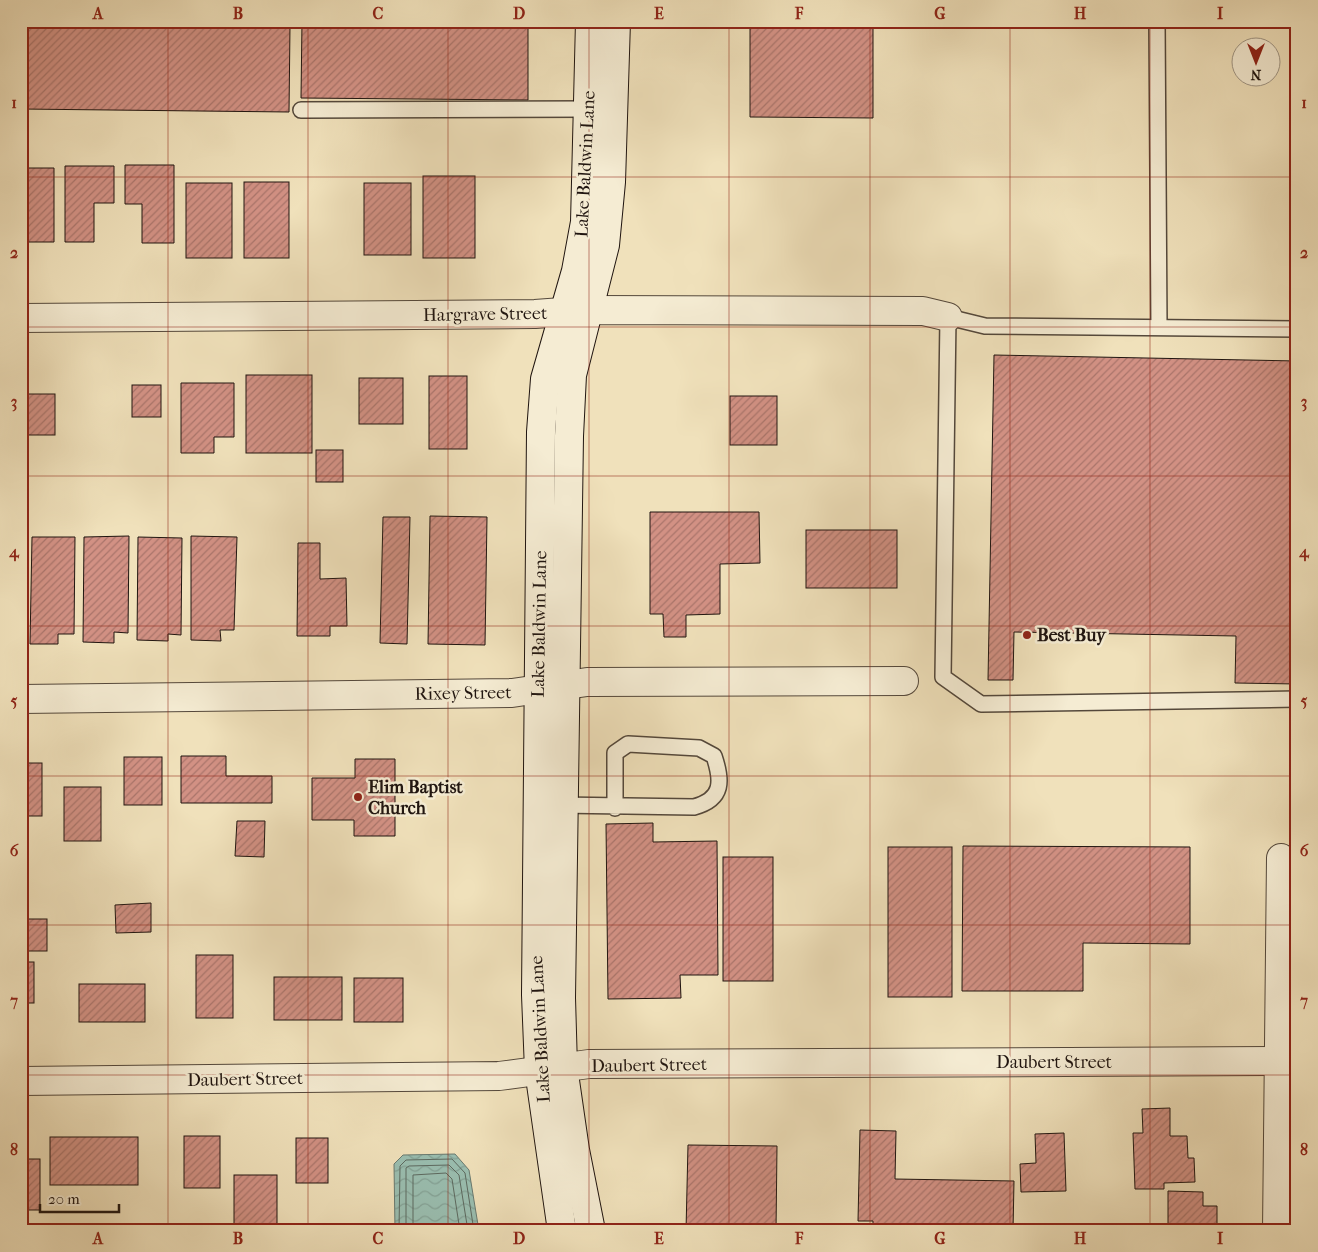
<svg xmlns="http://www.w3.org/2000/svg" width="1318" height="1252" font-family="'IM FELL French Canon',serif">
	<defs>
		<pattern id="water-waves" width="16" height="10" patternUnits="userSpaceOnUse" patternTransform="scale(1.25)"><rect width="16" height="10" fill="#9abeb0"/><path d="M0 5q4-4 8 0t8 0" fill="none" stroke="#84a296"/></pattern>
		<pattern id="building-hatch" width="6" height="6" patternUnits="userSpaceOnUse" patternTransform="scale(1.25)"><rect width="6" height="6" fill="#d29184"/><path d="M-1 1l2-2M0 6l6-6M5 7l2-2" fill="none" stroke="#aa756b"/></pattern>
	</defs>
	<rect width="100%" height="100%" fill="#f0e1bb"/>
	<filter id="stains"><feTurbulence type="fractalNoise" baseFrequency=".004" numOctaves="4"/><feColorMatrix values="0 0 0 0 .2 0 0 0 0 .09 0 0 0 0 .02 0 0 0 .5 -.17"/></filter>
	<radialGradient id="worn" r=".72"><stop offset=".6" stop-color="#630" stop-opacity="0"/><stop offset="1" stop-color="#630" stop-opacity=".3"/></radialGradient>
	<path fill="url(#water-waves)" stroke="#697a70" d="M455,1154L469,1170L479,1231H395L394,1164L403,1155Z"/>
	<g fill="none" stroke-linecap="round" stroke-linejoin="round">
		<g stroke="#5d6a60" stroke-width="1">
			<path d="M399,1231L400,1166L406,1160L452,1159L465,1173L474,1231"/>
			<path d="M406,1231V1168L409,1166L449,1165L459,1175L468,1231"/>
			<path d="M413,1231V1175L446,1173L452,1179L460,1231"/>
		</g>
	</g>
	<g fill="url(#building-hatch)" stroke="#201510">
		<path d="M302,21H528V100L301,98Z"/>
		<path d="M750,21H873V118L750,117Z"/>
		<path d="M21,23L290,26L289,112L21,109Z"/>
		<path d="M125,165H174V243H142V204H125Z"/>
		<path d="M65,166H114V203H94V242H65Z"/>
		<path d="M21,168H54V242H23Z"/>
		<rect x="423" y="176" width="52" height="82"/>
		<rect x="244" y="182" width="45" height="76"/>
		<rect x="186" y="183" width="46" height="75"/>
		<rect x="364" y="183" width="47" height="72"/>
		<path d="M994,355L1297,361V684L1235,683L1236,636L1014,632L1013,680H988Z"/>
		<rect x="246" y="375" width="66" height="78"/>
		<rect x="429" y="376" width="38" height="73"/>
		<rect x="359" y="378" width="44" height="46"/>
		<path d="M181,383H234V437H214V453H181Z"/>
		<rect x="132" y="385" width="29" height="32"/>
		<rect x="21" y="394" width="34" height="41"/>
		<rect x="730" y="396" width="47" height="49"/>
		<rect x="316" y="450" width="27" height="32"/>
		<path d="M650,512H759L760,563L720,564V614L686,615V637H664L663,614H650Z"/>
		<path d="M430,516L487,517L485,645L428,644Z"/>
		<path d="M383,517H410L407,644L380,643Z"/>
		<rect x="806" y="530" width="91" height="58"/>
		<path d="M129,536L128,633L114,632V643L83,642L84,537Z"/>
		<path d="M191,536L237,537L234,630H220L221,641L191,640Z"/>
		<path d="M32,537H75L74,634H58V644H30Z"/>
		<path d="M138,537L182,538L181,635L168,634V641L137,640Z"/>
		<path d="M298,543H320V579L346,578L347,626H330V636H297Z"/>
		<path d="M181,756H226V776H272V803H181Z"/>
		<rect x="124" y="757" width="38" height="48"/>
		<path d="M355,759H395V836H354V820H312V778H355Z"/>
		<rect x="21" y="763" width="21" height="53"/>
		<rect x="64" y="787" width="37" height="54"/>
		<path d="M237,821H265L264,857L235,856Z"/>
		<path d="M653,823V842L717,841L718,975H680L681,998L608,999L606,824Z"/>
		<path d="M963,846L1190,847V944L1083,943V991H962Z"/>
		<rect x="888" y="847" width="64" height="150"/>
		<rect x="723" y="857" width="50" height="124"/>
		<path d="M151,903V932L116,933L115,905Z"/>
		<rect x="21" y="919" width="26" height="32"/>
		<rect x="196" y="955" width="37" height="63"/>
		<rect x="21" y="962" width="13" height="41"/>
		<rect x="274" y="977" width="68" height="43"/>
		<rect x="354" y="978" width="49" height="44"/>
		<rect x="79" y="984" width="66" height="38"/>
		<path d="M1170,1108V1136H1187L1188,1158H1194L1195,1182L1164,1183V1189H1135L1133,1133H1143L1142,1109Z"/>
		<path d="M860,1130L896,1131L895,1179L1014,1181L1013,1231H873V1221H858Z"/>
		<path d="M1064,1133L1066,1191L1021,1192L1020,1164L1036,1163L1035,1134Z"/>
		<rect x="184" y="1136" width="36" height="52"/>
		<rect x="50" y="1137" width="88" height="48"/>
		<rect x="296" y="1138" width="32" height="45"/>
		<path d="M688,1145L777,1146L776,1231H686Z"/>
		<rect x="21" y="1159" width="19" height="51"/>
		<rect x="234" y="1175" width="43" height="51"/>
		<path d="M1168,1191L1203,1192V1206H1217V1231H1168Z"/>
	</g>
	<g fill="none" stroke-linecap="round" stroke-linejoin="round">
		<defs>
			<g id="lane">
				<path d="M1157,21L1159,327"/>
				<path d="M301,110L589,109"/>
				<path d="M1297,329L985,326L948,317L943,677L981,704L1297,699"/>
				<path d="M558,805L694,807C724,799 722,780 714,756L699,748L628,744L615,753V808"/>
			</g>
			<g id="street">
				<path d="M21,318L535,314L590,310L923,311L948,317"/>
				<path d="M21,699L512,693L587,682L904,681"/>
				<path d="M21,1081L499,1076L589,1064L1278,1061"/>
				<path d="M1277,1231L1281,858"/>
			</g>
			<g id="secondary">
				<path d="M562,1231L539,1070L536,995L541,432L545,379L576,271L585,222L590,21"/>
				<path d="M591,1231L575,1150L563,1067L561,998L569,436L572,375L605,245L611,182L616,21"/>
			</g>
		</defs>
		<use href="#lane" stroke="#54483b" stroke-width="18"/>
		<use href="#street" stroke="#54483b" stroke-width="30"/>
		<use href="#secondary" stroke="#201510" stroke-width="30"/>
		<use href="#lane" stroke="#f5ecd3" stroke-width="15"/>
		<use href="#street" stroke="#f5ecd3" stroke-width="28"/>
		<use href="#secondary" stroke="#f5ecd3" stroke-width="28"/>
	</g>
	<path fill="none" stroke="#8f2418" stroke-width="1" stroke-opacity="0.55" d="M168,21V1231M308,21V1231M448,21V1231M589,21V1231M729,21V1231M870,21V1231M1010,21V1231M1150,21V1231M21,177H1297M21,327H1297M21,476H1297M21,626H1297M21,776H1297M21,925H1297M21,1075H1297"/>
	<g fill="#8f2418" stroke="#f5ecd3" stroke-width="2">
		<circle cx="1027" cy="635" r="5"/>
		<circle cx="358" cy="797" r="5"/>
	</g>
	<g text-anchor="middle" stroke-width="5" stroke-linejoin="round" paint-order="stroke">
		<g font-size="18" fill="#201510" stroke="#f5ecd3">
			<text transform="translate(585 164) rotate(-87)" y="6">Lake Baldwin Lane</text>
			<text transform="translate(485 314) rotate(-1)" y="6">Hargrave Street</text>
			<text transform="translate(539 624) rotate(-89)" y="6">Lake Baldwin Lane</text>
			<text transform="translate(463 693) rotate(-1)" y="6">Rixey Street</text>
			<text transform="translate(540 1029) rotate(-93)" y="6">Lake Baldwin Lane</text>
			<text x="1054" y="1068">Daubert Street</text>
			<text transform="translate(649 1065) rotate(-1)" y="6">Daubert Street</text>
			<text transform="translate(245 1079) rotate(-1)" y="6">Daubert Street</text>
		</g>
		<g font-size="18" font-weight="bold" fill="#201510" stroke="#f5ecd3" text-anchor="start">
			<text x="1037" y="641">Best Buy</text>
			<text x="368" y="793">Elim Baptist<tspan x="368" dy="21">Church</tspan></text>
		</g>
	</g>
	<rect width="1318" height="1252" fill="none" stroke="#f0e1bb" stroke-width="55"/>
	<g transform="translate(1256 62) rotate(180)"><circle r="24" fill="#f5ecd3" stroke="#a09685"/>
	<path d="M0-4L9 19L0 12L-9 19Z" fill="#8f2418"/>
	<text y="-8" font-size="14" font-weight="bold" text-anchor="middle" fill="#201510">N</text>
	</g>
	<path d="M40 1204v8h79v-8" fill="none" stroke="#201510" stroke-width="2.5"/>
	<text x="48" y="1204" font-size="15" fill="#201510" stroke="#f5ecd3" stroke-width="4" paint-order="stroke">20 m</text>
	<rect x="28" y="28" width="1262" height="1196" fill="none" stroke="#8f2418" stroke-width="2"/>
	<g font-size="16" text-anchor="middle" font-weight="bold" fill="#8f2418">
		<text x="98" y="19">A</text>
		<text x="238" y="19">B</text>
		<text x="378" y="19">C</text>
		<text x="519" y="19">D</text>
		<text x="659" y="19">E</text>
		<text x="799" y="19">F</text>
		<text x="940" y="19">G</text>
		<text x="1080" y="19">H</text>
		<text x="1220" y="19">I</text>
		<text x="14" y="108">1</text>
		<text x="1304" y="108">1</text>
		<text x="14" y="258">2</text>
		<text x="1304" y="258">2</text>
		<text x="14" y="407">3</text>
		<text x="1304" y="407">3</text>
		<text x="14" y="557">4</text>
		<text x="1304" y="557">4</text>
		<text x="14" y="706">5</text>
		<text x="1304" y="706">5</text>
		<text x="14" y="856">6</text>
		<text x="1304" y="856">6</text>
		<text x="14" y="1006">7</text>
		<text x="1304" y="1006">7</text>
		<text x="14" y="1155">8</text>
		<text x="1304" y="1155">8</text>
		<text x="98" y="1244">A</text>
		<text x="238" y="1244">B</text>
		<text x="378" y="1244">C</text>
		<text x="519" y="1244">D</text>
		<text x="659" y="1244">E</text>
		<text x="799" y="1244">F</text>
		<text x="940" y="1244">G</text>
		<text x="1080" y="1244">H</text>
		<text x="1220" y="1244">I</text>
	</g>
	<rect width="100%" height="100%" filter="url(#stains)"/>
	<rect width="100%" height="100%" fill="url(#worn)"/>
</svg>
